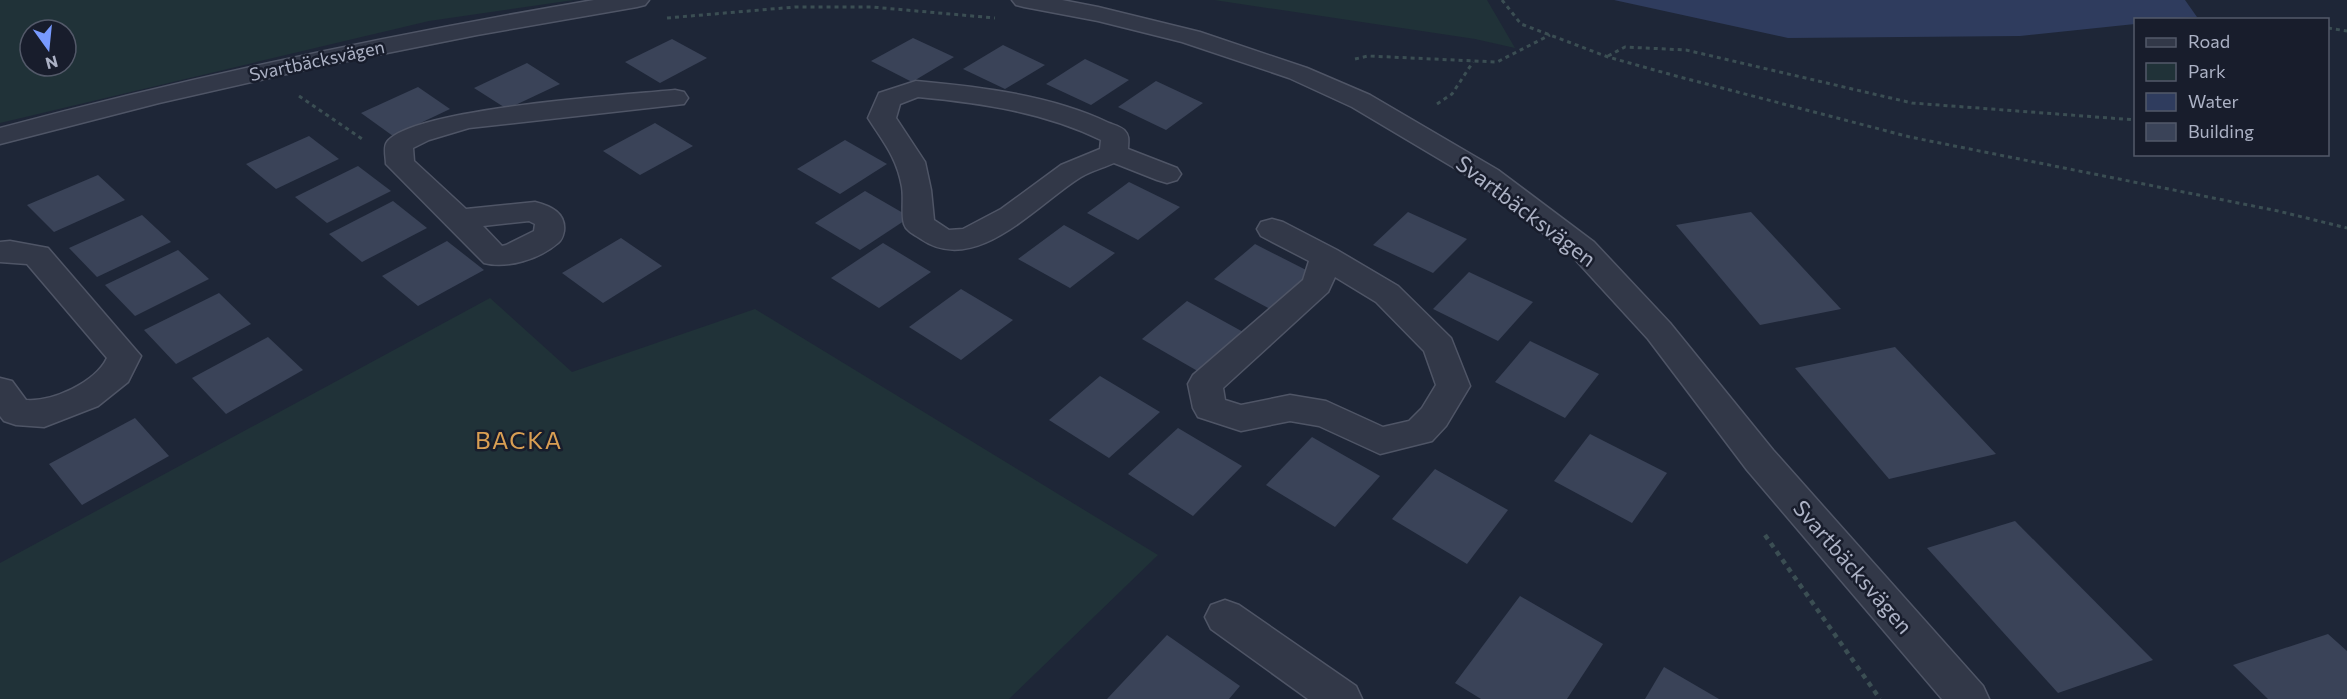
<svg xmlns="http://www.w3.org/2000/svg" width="2347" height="699" font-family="Commissioner,sans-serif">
	<rect width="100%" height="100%" fill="#1e2637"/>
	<g fill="#203238" fill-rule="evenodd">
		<path d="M0,0H574L429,21L0,123ZM30,30H66V66H30Z"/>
		<path d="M1214,0H1487L1515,48L1475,39Z"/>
		<path d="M490,298L572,372L755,309L1158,555L1009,699H0V563Z"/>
	</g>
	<path fill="#2f3c5e" d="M1614,0H2185L2197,17L2136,20L2135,24L2020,36L1788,38Z"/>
	<g fill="#3a4358">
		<path d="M913,38L954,57L912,82L871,61Z"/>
		<path d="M672,39L707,58L660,83L625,62Z"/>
		<path d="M1003,45L1045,65L1005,89L963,69Z"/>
		<path d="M1085,59L1129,80L1091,105L1046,84Z"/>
		<path d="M527,63L560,84L507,109L474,88Z"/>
		<path d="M1156,81L1203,103L1166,130L1118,107Z"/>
		<path d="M418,87L450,109L393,136L361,113Z"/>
		<path d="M655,123L693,146L640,175L603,151Z"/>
		<path d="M309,136L339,159L276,189L246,164Z"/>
		<path d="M845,140L887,164L840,194L797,169Z"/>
		<path d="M358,166L391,191L327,223L295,197Z"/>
		<path d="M98,175L125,200L54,232L27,205Z"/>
		<path d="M1129,182L1180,207L1138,240L1087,213Z"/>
		<path d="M865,191L910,217L860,250L815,223Z"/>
		<path d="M393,201L427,228L362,262L329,234Z"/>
		<path d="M1408,212L1467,239L1433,273L1373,245Z"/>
		<path d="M1751,212L1841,309L1760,325L1676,225Z"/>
		<path d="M142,215L171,242L97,277L69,248Z"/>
		<path d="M1064,225L1115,253L1070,288L1018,259Z"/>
		<path d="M621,238L662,266L603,303L562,273Z"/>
		<path d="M447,241L484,270L418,306L382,276Z"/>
		<path d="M883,243L931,272L879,308L831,278Z"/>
		<path d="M1255,244L1312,273L1272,310L1214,279Z"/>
		<path d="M178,250L209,279L135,316L105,285Z"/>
		<path d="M1469,272L1533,302L1498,341L1433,309Z"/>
		<path d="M961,289L1013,320L961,360L909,327Z"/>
		<path d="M219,293L251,324L176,364L144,330Z"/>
		<path d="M1187,301L1245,333L1201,373L1142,339Z"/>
		<path d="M268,337L303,370L226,414L192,378Z"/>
		<path d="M1530,341L1599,374L1565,418L1495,382Z"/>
		<path d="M1895,347L1996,454L1889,479L1795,368Z"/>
		<path d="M1100,376L1160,412L1109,458L1049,420Z"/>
		<path d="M135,418L169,456L82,505L49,464Z"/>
		<path d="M1178,428L1242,466L1193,516L1128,474Z"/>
		<path d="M1590,434L1667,473L1632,523L1554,481Z"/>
		<path d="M1312,437L1380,476L1335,527L1266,485Z"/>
		<path d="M1435,469L1508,510L1467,564L1392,519Z"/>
		<path d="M2015,521L2153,660L2058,693L1927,548Z"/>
		<path d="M1520,596L1603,644L1567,699H1481L1455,683Z"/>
		<path d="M2328,634L2347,651V699H2268L2233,665Z"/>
		<path d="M1167,635L1240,686L1229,699H1107Z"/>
		<path d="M1664,667L1719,699H1645Z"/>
	</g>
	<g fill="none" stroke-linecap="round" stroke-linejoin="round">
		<defs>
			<g id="minor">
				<path d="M594,0H649L645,5L637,7L477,35L317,67L159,103L0,144V128C196,76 394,34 594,0Z"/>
				<path d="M1012,0H1062L1098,7L1200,32L1307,68L1370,95L1498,170L1594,242L1670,323L1773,450L1983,686L1989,699H1942L1747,470L1648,339L1572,256L1478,182L1352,107L1289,78L1182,42L1098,21L1024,7L1016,5Z"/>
				<path d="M916,81C980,87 1051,95 1109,123C1114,125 1122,127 1125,131C1130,136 1128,143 1128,149L1177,168L1181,174L1177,180L1167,183L1157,180L1114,163C1103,168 1091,171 1081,177C1037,204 976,277 921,239C915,235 906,231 904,224C901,213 904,199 902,187C897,158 884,143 868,118L879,93ZM918,97C981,103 1044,112 1101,140L1100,149L1061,165L1001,209L963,229L949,230L934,220L931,190L925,162L896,118L900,104Z"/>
				<path d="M675,90L684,92L688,98L684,104L469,128L429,140L413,148L414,161L466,209L535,202C551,206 566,213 564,231C563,236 562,240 558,243C540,259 507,269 484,263L386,164C386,157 383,147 387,142C412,108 626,95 675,90ZM529,221L535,224L534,231L506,245L502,246L483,226Z"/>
				<path d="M1272,219L1283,222L1337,250L1398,286L1451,338L1470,386L1446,426L1432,441L1380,454L1319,426L1290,421L1241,431L1198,417L1193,408L1188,384L1193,375L1303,280L1309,261L1261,236L1257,229L1261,222ZM1335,277L1376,302L1424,351L1436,385L1422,408L1409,421L1383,427L1326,401L1290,395L1241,405L1225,400L1223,388L1328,292Z"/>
				<path d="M10,241L48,248L141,356L128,382L98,406L44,427L16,425L4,421L0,416V378L12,381L26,400C52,402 95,383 107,358L27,264L0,262V242Z"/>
				<path d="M1225,600L1239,605L1356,686L1362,699H1308L1211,629L1205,617L1211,605Z"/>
			</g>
		</defs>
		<use href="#minor" stroke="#4f5566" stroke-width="3"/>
		<g stroke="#3b4e53" stroke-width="3" stroke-dasharray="4 4" stroke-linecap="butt">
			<path d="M1502,0L1521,24L1608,57L1676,76L1910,137L2278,211L2347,228"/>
			<path d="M667,18L795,7H872L995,18"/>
			<path d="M2328,28L2347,31"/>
			<path d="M1608,56L1625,47L1686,50L1912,103L2136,120"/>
			<path d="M1355,59L1368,56L1497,62L1550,35"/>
			<path d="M299,96L362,139"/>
			<path d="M1437,104L1452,94L1473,62"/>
		</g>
		<path stroke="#3b4e53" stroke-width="4.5" stroke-dasharray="5 5" stroke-linecap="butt" d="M1765,535L1880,699"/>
		<use href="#minor" fill="#323848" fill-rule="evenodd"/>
	</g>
	<g text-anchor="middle" stroke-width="5" stroke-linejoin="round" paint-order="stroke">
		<g font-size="18" fill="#acb2c5" stroke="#181d2c">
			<text transform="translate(317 61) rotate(-12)" y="6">Svartbäcksvägen</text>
		</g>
		<g font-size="22" fill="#acb2c5" stroke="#181d2c">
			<text transform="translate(1526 211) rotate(37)" y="8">Svartbäcksvägen</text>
			<text transform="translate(1853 567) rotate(49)" y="8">Svartbäcksvägen</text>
		</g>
		<g font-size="24" letter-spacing="1.5" fill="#d99f53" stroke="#181d2c">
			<text x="519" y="449">BACKA</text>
		</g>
	</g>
	<rect x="2134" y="18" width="195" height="138" fill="#181d2c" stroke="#535969" stroke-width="1.5"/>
	<rect x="2146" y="38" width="30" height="9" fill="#323848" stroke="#535969" stroke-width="1.5"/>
	<text x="2188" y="48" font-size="18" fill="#acb2c5">Road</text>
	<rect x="2146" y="63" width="30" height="18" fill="#203238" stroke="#535969" stroke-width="1.5"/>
	<text x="2188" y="78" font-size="18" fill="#acb2c5">Park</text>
	<rect x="2146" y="93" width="30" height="18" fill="#2f3c5e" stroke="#535969" stroke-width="1.5"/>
	<text x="2188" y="108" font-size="18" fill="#acb2c5">Water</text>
	<rect x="2146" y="123" width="30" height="18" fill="#3a4358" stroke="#535969" stroke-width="1.5"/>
	<text x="2188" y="138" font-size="18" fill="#acb2c5">Building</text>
	<g transform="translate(48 48) rotate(165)"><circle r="28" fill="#181d2c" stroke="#535969" stroke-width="1.5"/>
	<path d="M0-4.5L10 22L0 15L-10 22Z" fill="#789afe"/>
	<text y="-9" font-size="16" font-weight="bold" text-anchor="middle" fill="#acb2c5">N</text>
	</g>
</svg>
